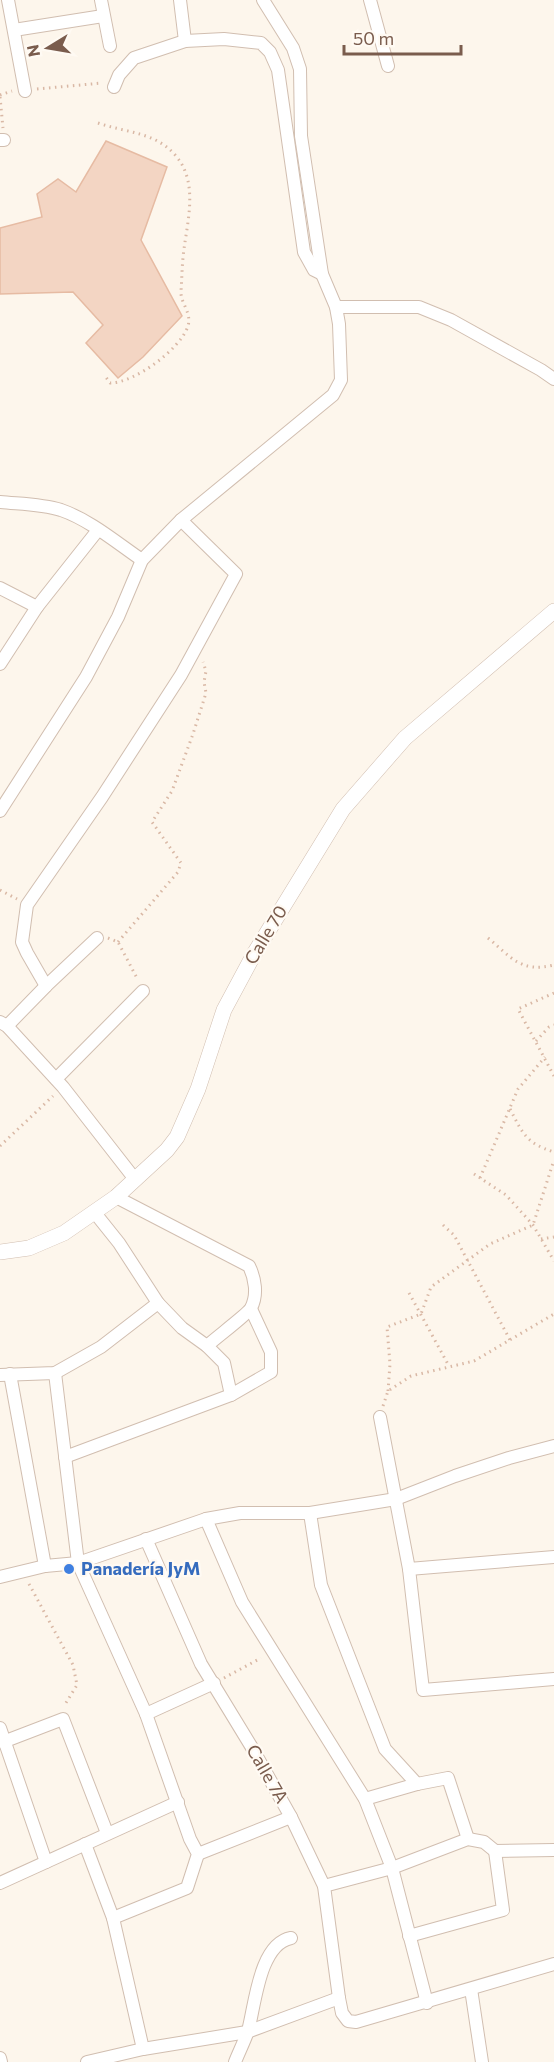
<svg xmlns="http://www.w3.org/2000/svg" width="554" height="2062" font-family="Commissioner,sans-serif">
	<rect width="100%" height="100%" fill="#fdf6ec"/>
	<path fill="#f3d5c3" stroke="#e6bba3" stroke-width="1.5" d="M106,141L167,167L141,240L182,316L143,357L118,378L86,343L103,325L73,292L0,294V228L42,217L37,194L58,179L76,192Z"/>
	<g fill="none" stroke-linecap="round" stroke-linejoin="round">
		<defs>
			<g id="minor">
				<path d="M8,0L25,91"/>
				<path d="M101,0L110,46"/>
				<path d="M180,0L185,41"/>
				<path d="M370,0L388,66"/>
				<path d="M14,30L103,16"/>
				<path d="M114,87L119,75L134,58L185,41L224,39L261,43L270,52L278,70L304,252L314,270L322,274"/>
				<path d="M0,140H4"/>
				<path d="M336,307H419L451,320L541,370L554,379"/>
				<path d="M0,502C20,504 42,504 61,510C90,520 117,543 142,560"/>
				<path d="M0,588L37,607"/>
				<path d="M0,664L37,607L98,530"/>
				<path d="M0,811L86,677L118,617L142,560L181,520L333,395L341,380L339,324L336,307L322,274L301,136L300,69L293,48L263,0"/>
				<path d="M46,986L27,953L22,942L27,905L102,797L181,675L236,574L181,520"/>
				<path d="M0,1022L7,1026L63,1087L134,1178"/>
				<path d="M7,1026L46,986L97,938"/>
				<path d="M56,1079L143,991"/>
				<path d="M116,1197L249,1266C255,1278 258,1295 251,1308C248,1314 214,1339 207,1346"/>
				<path d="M95,1213L119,1243L158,1303L182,1328L207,1346L224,1363L231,1395"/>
				<path d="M55,1373L78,1563L146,1714L190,1839L198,1854L187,1888L113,1918"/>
				<path d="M10,1374L45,1566"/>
				<path d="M0,1375L55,1373L101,1347L158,1303"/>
				<path d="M380,1417L409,1569L423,1690L554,1679"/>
				<path d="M65,1457L231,1395L271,1372V1352L251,1309"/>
				<path d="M310,1513L321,1585L385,1749L417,1784"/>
				<path d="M206,1519L242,1602L365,1799L392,1868L427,2003"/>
				<path d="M146,1539L201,1664L251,1746L291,1817L324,1886L339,1998L342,2013L348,2021L356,2022L554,1964"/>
				<path d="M409,1569L554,1557"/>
				<path d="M0,1577L45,1566L78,1563L206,1519L240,1513H310L396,1499L455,1476L509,1458L554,1446"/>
				<path d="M146,1714L214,1683"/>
				<path d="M0,1728L46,1862"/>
				<path d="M3,1742L63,1719L107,1833"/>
				<path d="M365,1799L417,1784L448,1778L468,1839"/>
				<path d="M85,1844L113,1918L143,2049"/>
				<path d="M198,1854L291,1817"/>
				<path d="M0,1883L178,1802"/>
				<path d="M324,1886L392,1868L468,1839L484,1842L495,1851L554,1850"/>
				<path d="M409,1936L503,1910L495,1851"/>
				<path d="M471,1989L482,2062"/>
				<path d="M0,2058L1,2062"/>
				<path d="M87,2062L143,2049L247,2032L339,1998"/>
				<path d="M235,2062C239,2052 244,2042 248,2031C255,2006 259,1944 291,1938"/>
			</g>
			<path id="tertiary" d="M0,1252L29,1248L64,1233L116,1197L167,1150L177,1137L198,1089L224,1010L254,954L343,809L405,738L554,611"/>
		</defs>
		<use href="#minor" stroke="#d1beb0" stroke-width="14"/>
		<use href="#tertiary" stroke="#d1beb0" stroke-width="16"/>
		<g stroke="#d9b8a5" stroke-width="3" stroke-dasharray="1.5 4.5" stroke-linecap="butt">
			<path d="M37,89L102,83"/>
			<path d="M0,95L12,91"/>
			<path d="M0,97L3,128"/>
			<path d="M98,123C127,133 156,132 176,156C198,182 188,219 184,249C182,263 182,277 181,291C180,303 192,312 188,326C180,350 134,383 110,383L105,376"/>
			<path d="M0,890L17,899"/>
			<path d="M108,938L118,942L138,980"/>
			<path d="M488,938C512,958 521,973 554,965"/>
			<path d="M118,942L178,872L181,863L152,822L172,791L193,734L206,693L204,682L206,671L203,662"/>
			<path d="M554,993L518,1009L554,1076"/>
			<path d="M536,1041L549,1027L554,1025"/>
			<path d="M510,1109C523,1134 526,1143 554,1152"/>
			<path d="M0,1146L53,1096"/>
			<path d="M474,1174L506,1195L533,1225L554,1261"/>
			<path d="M480,1178L518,1089L545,1057"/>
			<path d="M443,1225L454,1235L510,1340"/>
			<path d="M541,1239L554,1237"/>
			<path d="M409,1293L449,1366"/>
			<path d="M388,1391L390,1364L387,1327L421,1314L431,1287L490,1244L533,1225L554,1160"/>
			<path d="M383,1406L388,1391L411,1376L474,1361L554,1314"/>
			<path d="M29,1584L73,1665L77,1685L64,1706"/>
			<path d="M224,1678L261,1658"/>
		</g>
		<use href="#minor" stroke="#fff" stroke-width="12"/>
		<use href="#tertiary" stroke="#fff" stroke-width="15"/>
	</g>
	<circle fill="#3f7fe0" stroke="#fffaf3" stroke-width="2" cx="69" cy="1569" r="6"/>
	<g text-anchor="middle" stroke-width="4.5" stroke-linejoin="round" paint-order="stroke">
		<g font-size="18" fill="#7a5c4d" stroke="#fffaf3">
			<text transform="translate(266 935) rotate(-59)" y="6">Calle 70</text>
			<text transform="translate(267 1774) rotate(60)" y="6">Calle 7A</text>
		</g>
		<g font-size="18" font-weight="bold" fill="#366cbe" stroke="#fffaf3" text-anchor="start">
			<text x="81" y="1575">Panadería JyM</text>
		</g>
	</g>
	<g transform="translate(48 48) rotate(259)" stroke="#fffaf3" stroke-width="4.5" paint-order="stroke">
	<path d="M0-4.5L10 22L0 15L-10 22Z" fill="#7a5c4d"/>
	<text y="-9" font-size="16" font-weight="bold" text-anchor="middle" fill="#7a5c4d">N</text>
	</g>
	<path d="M344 45v9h117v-9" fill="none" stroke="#7a5c4d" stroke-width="3"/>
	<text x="353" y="45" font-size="18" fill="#7a5c4d" stroke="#fffaf3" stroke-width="4.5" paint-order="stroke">50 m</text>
</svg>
